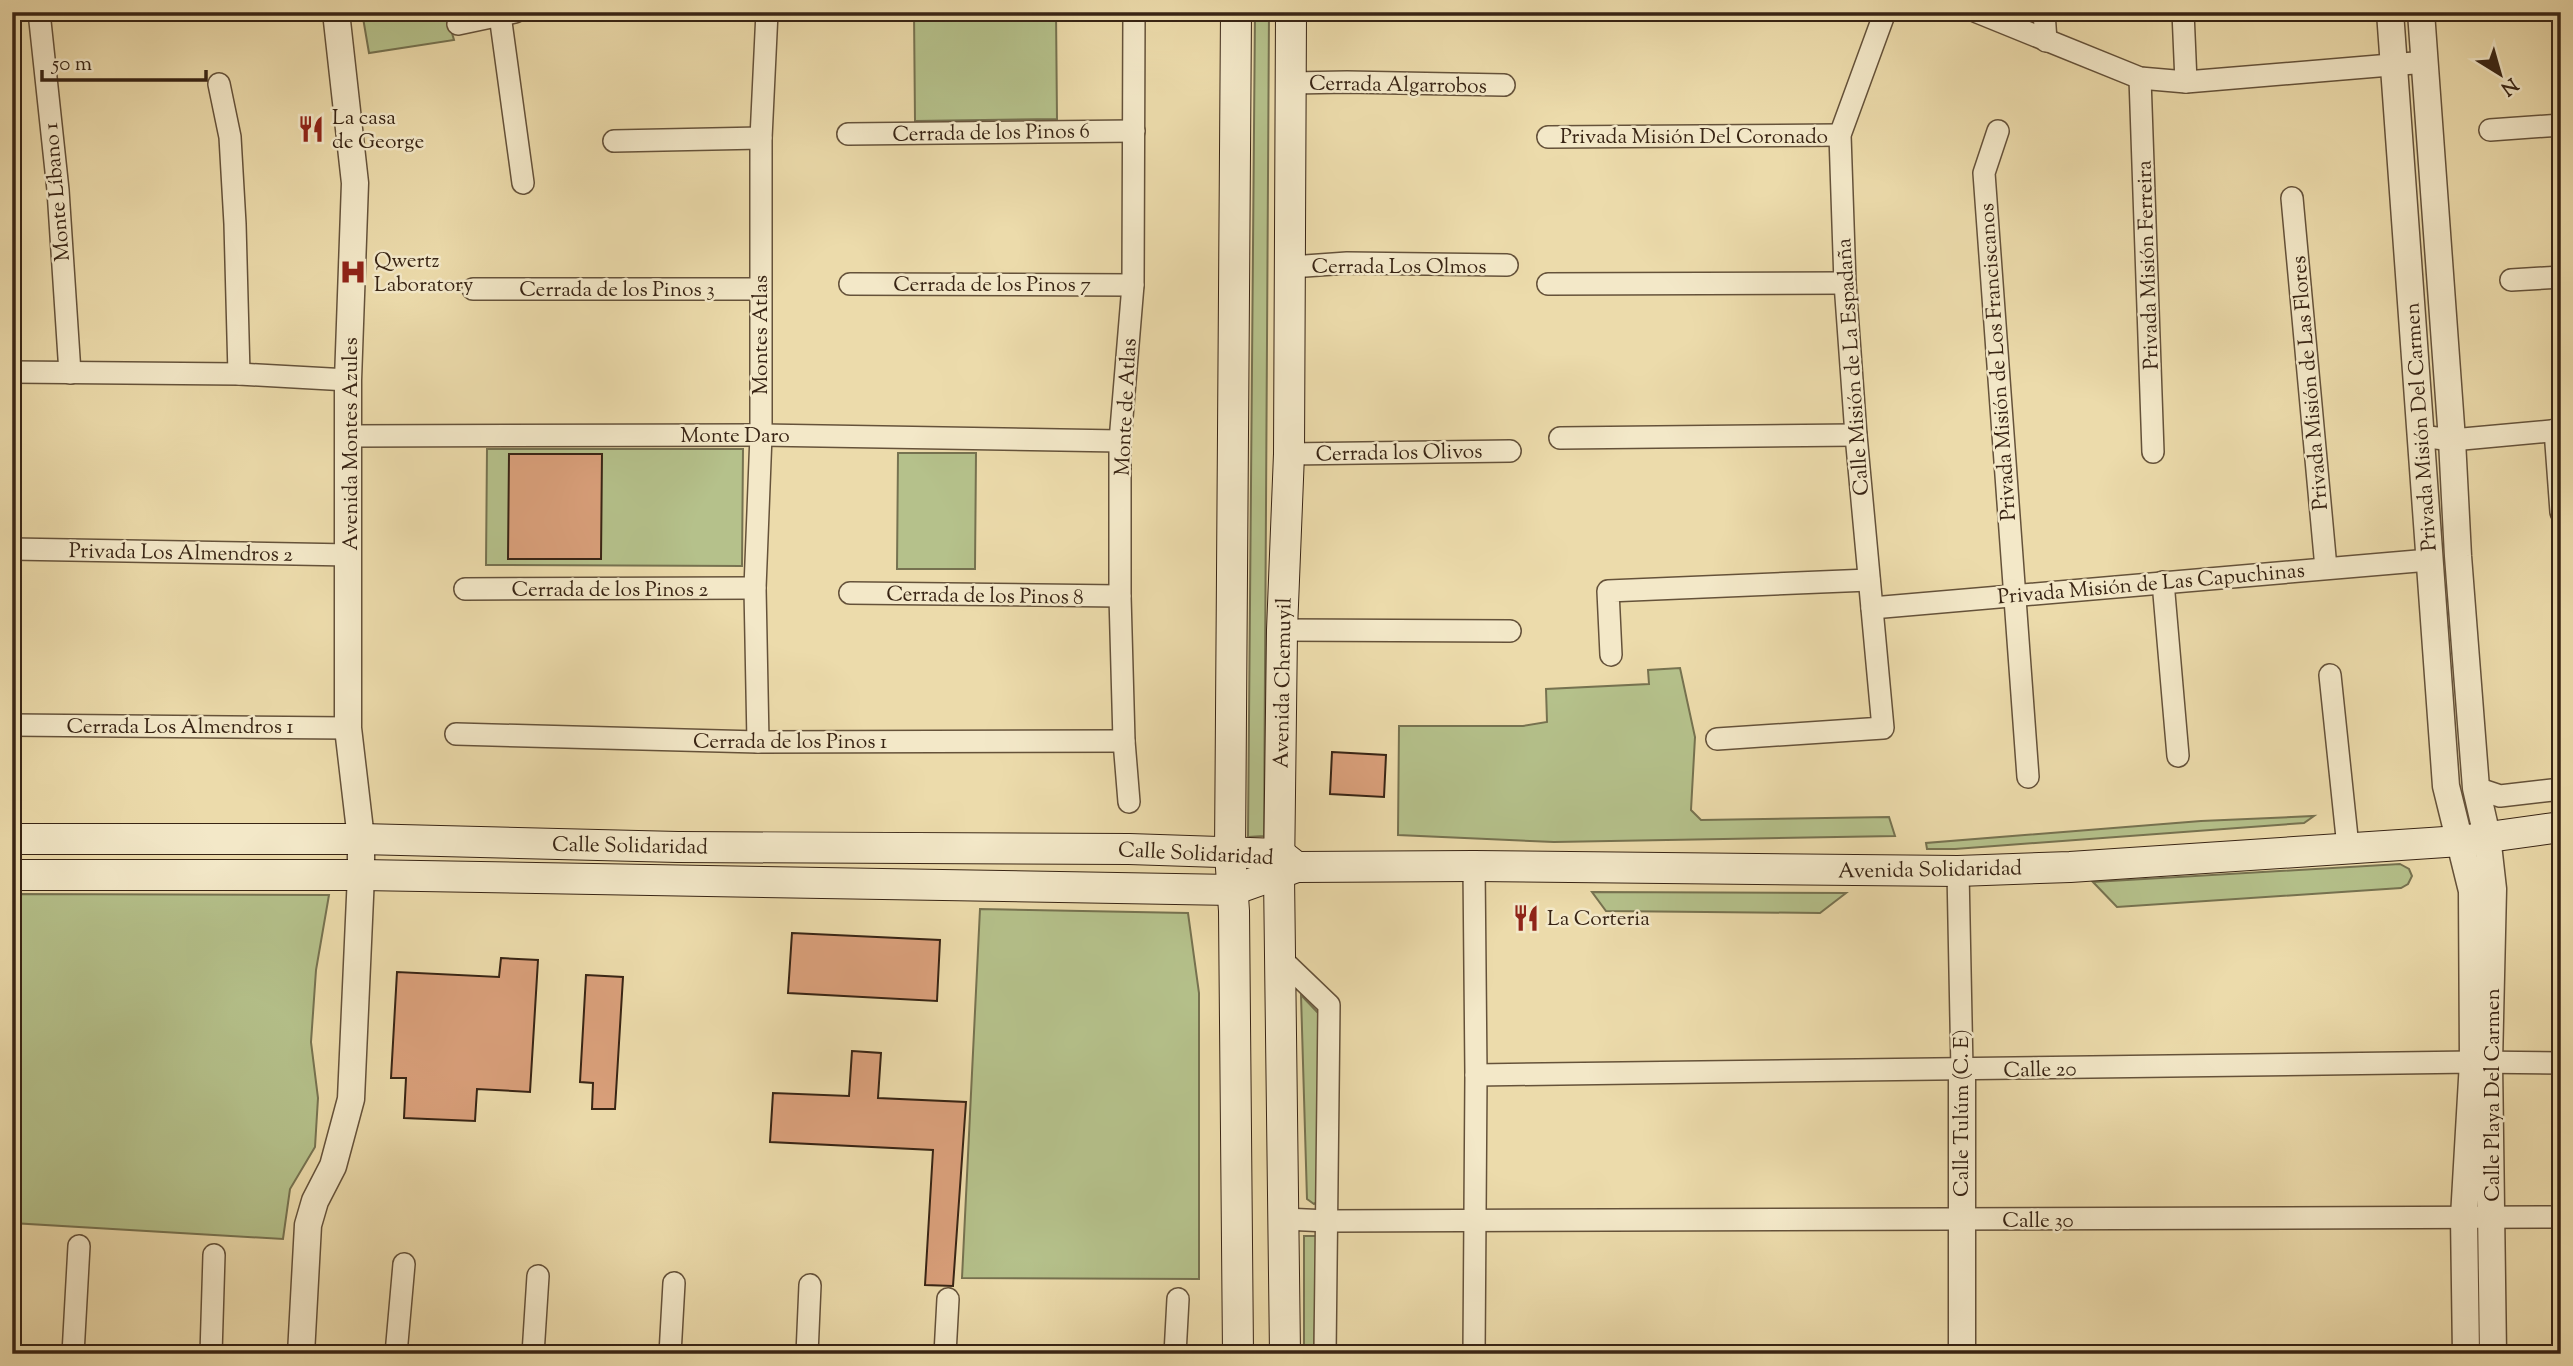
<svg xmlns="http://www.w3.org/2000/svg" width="2573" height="1366" font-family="'Sorts Mill Goudy',serif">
	<rect width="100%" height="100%" fill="#ecdbab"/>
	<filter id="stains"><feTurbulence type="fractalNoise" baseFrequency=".00286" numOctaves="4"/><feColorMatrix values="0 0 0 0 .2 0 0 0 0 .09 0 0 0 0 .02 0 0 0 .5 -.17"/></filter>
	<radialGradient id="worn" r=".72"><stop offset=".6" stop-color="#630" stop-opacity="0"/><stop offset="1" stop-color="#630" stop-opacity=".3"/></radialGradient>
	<g fill="#b5c18b" stroke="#767250" stroke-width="2">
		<path d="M362,12H446L454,40L369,53Z"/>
		<path d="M914,12H1056L1057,119L915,121Z"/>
		<path d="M1255,12H1269L1264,836L1248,837Z"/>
		<path d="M487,449H743L742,566L486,565Z"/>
		<path d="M898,453H976L975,569H897Z"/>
		<path d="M1680,668L1695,737L1691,810L1701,820L1889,817L1895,836L1554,842L1398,835L1399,726H1523L1547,722L1546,689L1649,684L1648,670Z"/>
		<path d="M2314,816L2304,823L1955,849H1927L1926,843L2201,821Z"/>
		<path d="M2400,864L2409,869L2412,876L2408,884L2401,888L2117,907L2093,882Z"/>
		<path d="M1592,892L1846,893L1820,913L1606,911Z"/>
		<path d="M12,894L329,895L316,970L311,1042L318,1098L315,1147L290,1189L283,1239L12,1223Z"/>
		<path d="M980,909L1188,913L1199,993V1279L962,1278Z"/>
		<path d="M1301,995L1320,1015V1199L1314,1204L1307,1199Z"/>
		<path d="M1304,1236H1317L1314,1354H1304Z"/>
	</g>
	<g fill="#daa07b" stroke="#382414" stroke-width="2">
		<path d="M509,454H602L601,559H508Z"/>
		<path d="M1332,752L1386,755L1384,797L1330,794Z"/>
		<path d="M792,933L940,940L937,1001L788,993Z"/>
		<path d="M501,958L538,960L530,1092L477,1089L475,1121L404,1118L406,1078H391L397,972L499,977Z"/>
		<path d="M586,975L623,977L615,1109H592L593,1083L580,1082Z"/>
		<path d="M852,1051L881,1053L878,1098L966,1102L953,1286L925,1285L933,1150L770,1142L773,1093L849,1096Z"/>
	</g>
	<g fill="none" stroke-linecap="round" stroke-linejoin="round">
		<defs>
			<g id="minor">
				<path d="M39,12L58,190L70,373"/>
				<path d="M1977,12L2140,78L2186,82L2426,62"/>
				<path d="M2044,12L2046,41"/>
				<path d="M2183,12L2186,82"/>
				<path d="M500,15L523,183"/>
				<path d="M458,24L515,12"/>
				<path d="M2140,78L2153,452"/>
				<path d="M1292,83L1347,82L1504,85"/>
				<path d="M219,84L230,137L235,224L239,374"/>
				<path d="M2490,130L2561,125"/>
				<path d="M1998,131L1984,173L2028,777"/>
				<path d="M848,134L1134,131"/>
				<path d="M1548,137L1840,135"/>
				<path d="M614,141L761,138"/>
				<path d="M2292,198L2326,568"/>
				<path d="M1291,267L1347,263L1507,265"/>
				<path d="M2511,280L2561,277"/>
				<path d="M850,284L1133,285"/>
				<path d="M1548,284L1845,283"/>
				<path d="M473,289H760"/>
				<path d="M12,372L239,374L348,380"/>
				<path d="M2555,430L2561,512"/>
				<path d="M349,436L761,435L1120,441"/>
				<path d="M2421,436L2452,440L2561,430"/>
				<path d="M1560,438L1856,435"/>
				<path d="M1289,454L1510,451"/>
				<path d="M12,549L350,555"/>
				<path d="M2163,582L2178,756"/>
				<path d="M465,589L755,588"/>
				<path d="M850,593L1120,596"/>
				<path d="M1872,608L2429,560"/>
				<path d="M1282,630L1510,631"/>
				<path d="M1611,655L1608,591L1869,580"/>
				<path d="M2330,675L2348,847"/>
				<path d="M12,725L348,728"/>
				<path d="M456,734L758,742L1124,741"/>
				<path d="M1717,739L1883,728L1856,435L1845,283L1840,135L1885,12"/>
				<path d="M758,742L755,588L761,435V138L767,12"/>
				<path d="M2476,788L2500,796L2561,789"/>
				<path d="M1129,802L1124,741L1120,596V441L1133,285L1134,12"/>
				<path d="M1474,866L1476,1075L1474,1354"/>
				<path d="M1958,871L1962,1070"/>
				<path d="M1280,958L1329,1005L1325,1354"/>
				<path d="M1476,1075L2473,1062L2561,1063"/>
				<path d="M1284,1219L1328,1221L2561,1217"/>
				<path d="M73,1354L79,1246"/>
				<path d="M211,1354L214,1255"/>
				<path d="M396,1354L404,1264"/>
				<path d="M533,1354L538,1276"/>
				<path d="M670,1354L674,1283"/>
				<path d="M807,1354L810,1285"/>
				<path d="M945,1354L948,1299"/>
				<path d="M1175,1354L1178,1299"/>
			</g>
			<g id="tertiary">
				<path d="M2390,12L2446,786L2472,891L2473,1062L2464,1217L2466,1354"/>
				<path d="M2421,12L2452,440L2458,556L2476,788L2487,836L2493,889L2489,1063L2493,1354"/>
				<path d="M1962,1070V1354"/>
				<path d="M301,1354L308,1225L315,1201L333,1166L351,1099L361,875V839L348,728V380L355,183L336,12"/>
			</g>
			<g id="secondary">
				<path d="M1236,12L1230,854L1234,911L1238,1354"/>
				<path d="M12,839H361L678,847L1129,849L1280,854L1294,865"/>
				<path d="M12,875H361L1233,890L1297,867L1474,866L1958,871L2070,867L2460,841L2561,827"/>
				<path d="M1285,1354L1279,875L1282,630L1289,454L1291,12"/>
			</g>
		</defs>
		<use href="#minor" stroke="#65523a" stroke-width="24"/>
		<use href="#tertiary" stroke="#65523a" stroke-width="29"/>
		<use href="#secondary" stroke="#382414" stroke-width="32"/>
		<use href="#minor" stroke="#f3e8c8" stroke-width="21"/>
		<use href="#tertiary" stroke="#f3e8c8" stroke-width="26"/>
		<use href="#secondary" stroke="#f3e8c8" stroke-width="30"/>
	</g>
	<defs>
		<symbol id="restaurant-bare" viewBox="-9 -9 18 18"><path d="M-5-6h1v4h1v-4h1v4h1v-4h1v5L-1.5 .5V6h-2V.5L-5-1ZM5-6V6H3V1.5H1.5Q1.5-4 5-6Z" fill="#8f2418" stroke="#f3e8c8" stroke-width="2.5" paint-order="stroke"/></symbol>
		<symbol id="hospital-bare" viewBox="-9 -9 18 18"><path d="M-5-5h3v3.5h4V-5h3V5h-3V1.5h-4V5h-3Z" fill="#8f2418" stroke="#f3e8c8" stroke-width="2.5" paint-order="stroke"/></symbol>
	</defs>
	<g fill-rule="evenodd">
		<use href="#restaurant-bare" x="292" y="110" width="38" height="38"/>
		<use href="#hospital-bare" x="334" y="253" width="38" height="38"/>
		<use href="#restaurant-bare" x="1507" y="899" width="38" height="38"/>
	</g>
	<g text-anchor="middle" stroke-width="5" stroke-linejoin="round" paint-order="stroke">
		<g font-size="21" fill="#382414" stroke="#f3e8c8">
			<text transform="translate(1398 84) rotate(1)" y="7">Cerrada Algarrobos</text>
			<text transform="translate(991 132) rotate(-1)" y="7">Cerrada de los Pinos 6</text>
			<text x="1694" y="143">Privada Misión Del Coronado</text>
			<text transform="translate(56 192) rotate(-95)" y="7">Monte Líbano 1</text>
			<text transform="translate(2147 265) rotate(-92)" y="7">Privada Misión Ferreira</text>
			<text x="1399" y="273">Cerrada Los Olmos</text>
			<text x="992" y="291">Cerrada de los Pinos 7</text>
			<text x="617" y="296">Cerrada de los Pinos 3</text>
			<text transform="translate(760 335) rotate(-90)" y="7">Montes Atlas</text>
			<text transform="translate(1997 362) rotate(-94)" y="7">Privada Misión de Los Franciscanos</text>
			<text transform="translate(1852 367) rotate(-94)" y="7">Calle Misión de La Espadaña</text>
			<text transform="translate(2309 383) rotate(-95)" y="7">Privada Misión de Las Flores</text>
			<text transform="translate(1125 407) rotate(-87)" y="7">Monte de Atlas</text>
			<text transform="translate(2420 427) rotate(-94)" y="7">Privada Misión Del Carmen</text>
			<text x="735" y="442">Monte Daro</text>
			<text transform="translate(350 444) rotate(-90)" y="7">Avenida Montes Azules</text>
			<text transform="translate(1399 452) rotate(-1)" y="7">Cerrada los Olivos</text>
			<text transform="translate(181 552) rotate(1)" y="7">Privada Los Almendros 2</text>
			<text transform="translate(2151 583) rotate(-5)" y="7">Privada Misión de Las Capuchinas</text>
			<text x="610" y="596">Cerrada de los Pinos 2</text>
			<text transform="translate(985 595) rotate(1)" y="7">Cerrada de los Pinos 8</text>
			<text transform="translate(1282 683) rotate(-89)" y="7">Avenida Chemuyil</text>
			<text x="180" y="733">Cerrada Los Almendros 1</text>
			<text x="790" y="748">Cerrada de los Pinos 1</text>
			<text transform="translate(630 845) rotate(1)" y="7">Calle Solidaridad</text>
			<text transform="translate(1196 853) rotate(3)" y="7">Calle Solidaridad</text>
			<text transform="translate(1930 869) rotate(-1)" y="7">Avenida Solidaridad</text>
			<text transform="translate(2040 1069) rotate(-1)" y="7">Calle 20</text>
			<text transform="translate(2492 1095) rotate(-90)" y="7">Calle Playa Del Carmen</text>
			<text transform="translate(1961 1113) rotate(-90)" y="7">Calle Tulúm (C. E)</text>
			<text x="2038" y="1227">Calle 30</text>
		</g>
		<g font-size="21" fill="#382414" stroke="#f3e8c8" text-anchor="start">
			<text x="332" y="124">La casa<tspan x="332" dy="24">de George</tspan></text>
			<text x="374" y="267">Qwertz<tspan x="374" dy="24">Laboratory</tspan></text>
			<text x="1547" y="925">La Corteria</text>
		</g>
	</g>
	<rect width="2573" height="1366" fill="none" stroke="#ecdbab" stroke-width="42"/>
	<rect x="14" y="14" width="2545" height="1338" fill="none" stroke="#382414" stroke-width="3.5"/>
	<rect x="21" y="21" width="2531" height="1324" fill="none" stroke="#382414" stroke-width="2"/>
	<g transform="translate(2500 74) rotate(143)" stroke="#f3e8c8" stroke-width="5" paint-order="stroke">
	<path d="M0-5L12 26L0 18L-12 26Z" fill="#382414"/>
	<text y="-10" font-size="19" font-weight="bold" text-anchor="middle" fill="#382414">N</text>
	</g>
	<path d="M42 70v10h164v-10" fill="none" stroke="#382414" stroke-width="3.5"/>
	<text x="52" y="70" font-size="21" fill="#382414" stroke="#f3e8c8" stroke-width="5" paint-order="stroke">50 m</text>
	<rect width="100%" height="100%" filter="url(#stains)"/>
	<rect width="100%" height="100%" fill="url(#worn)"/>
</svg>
